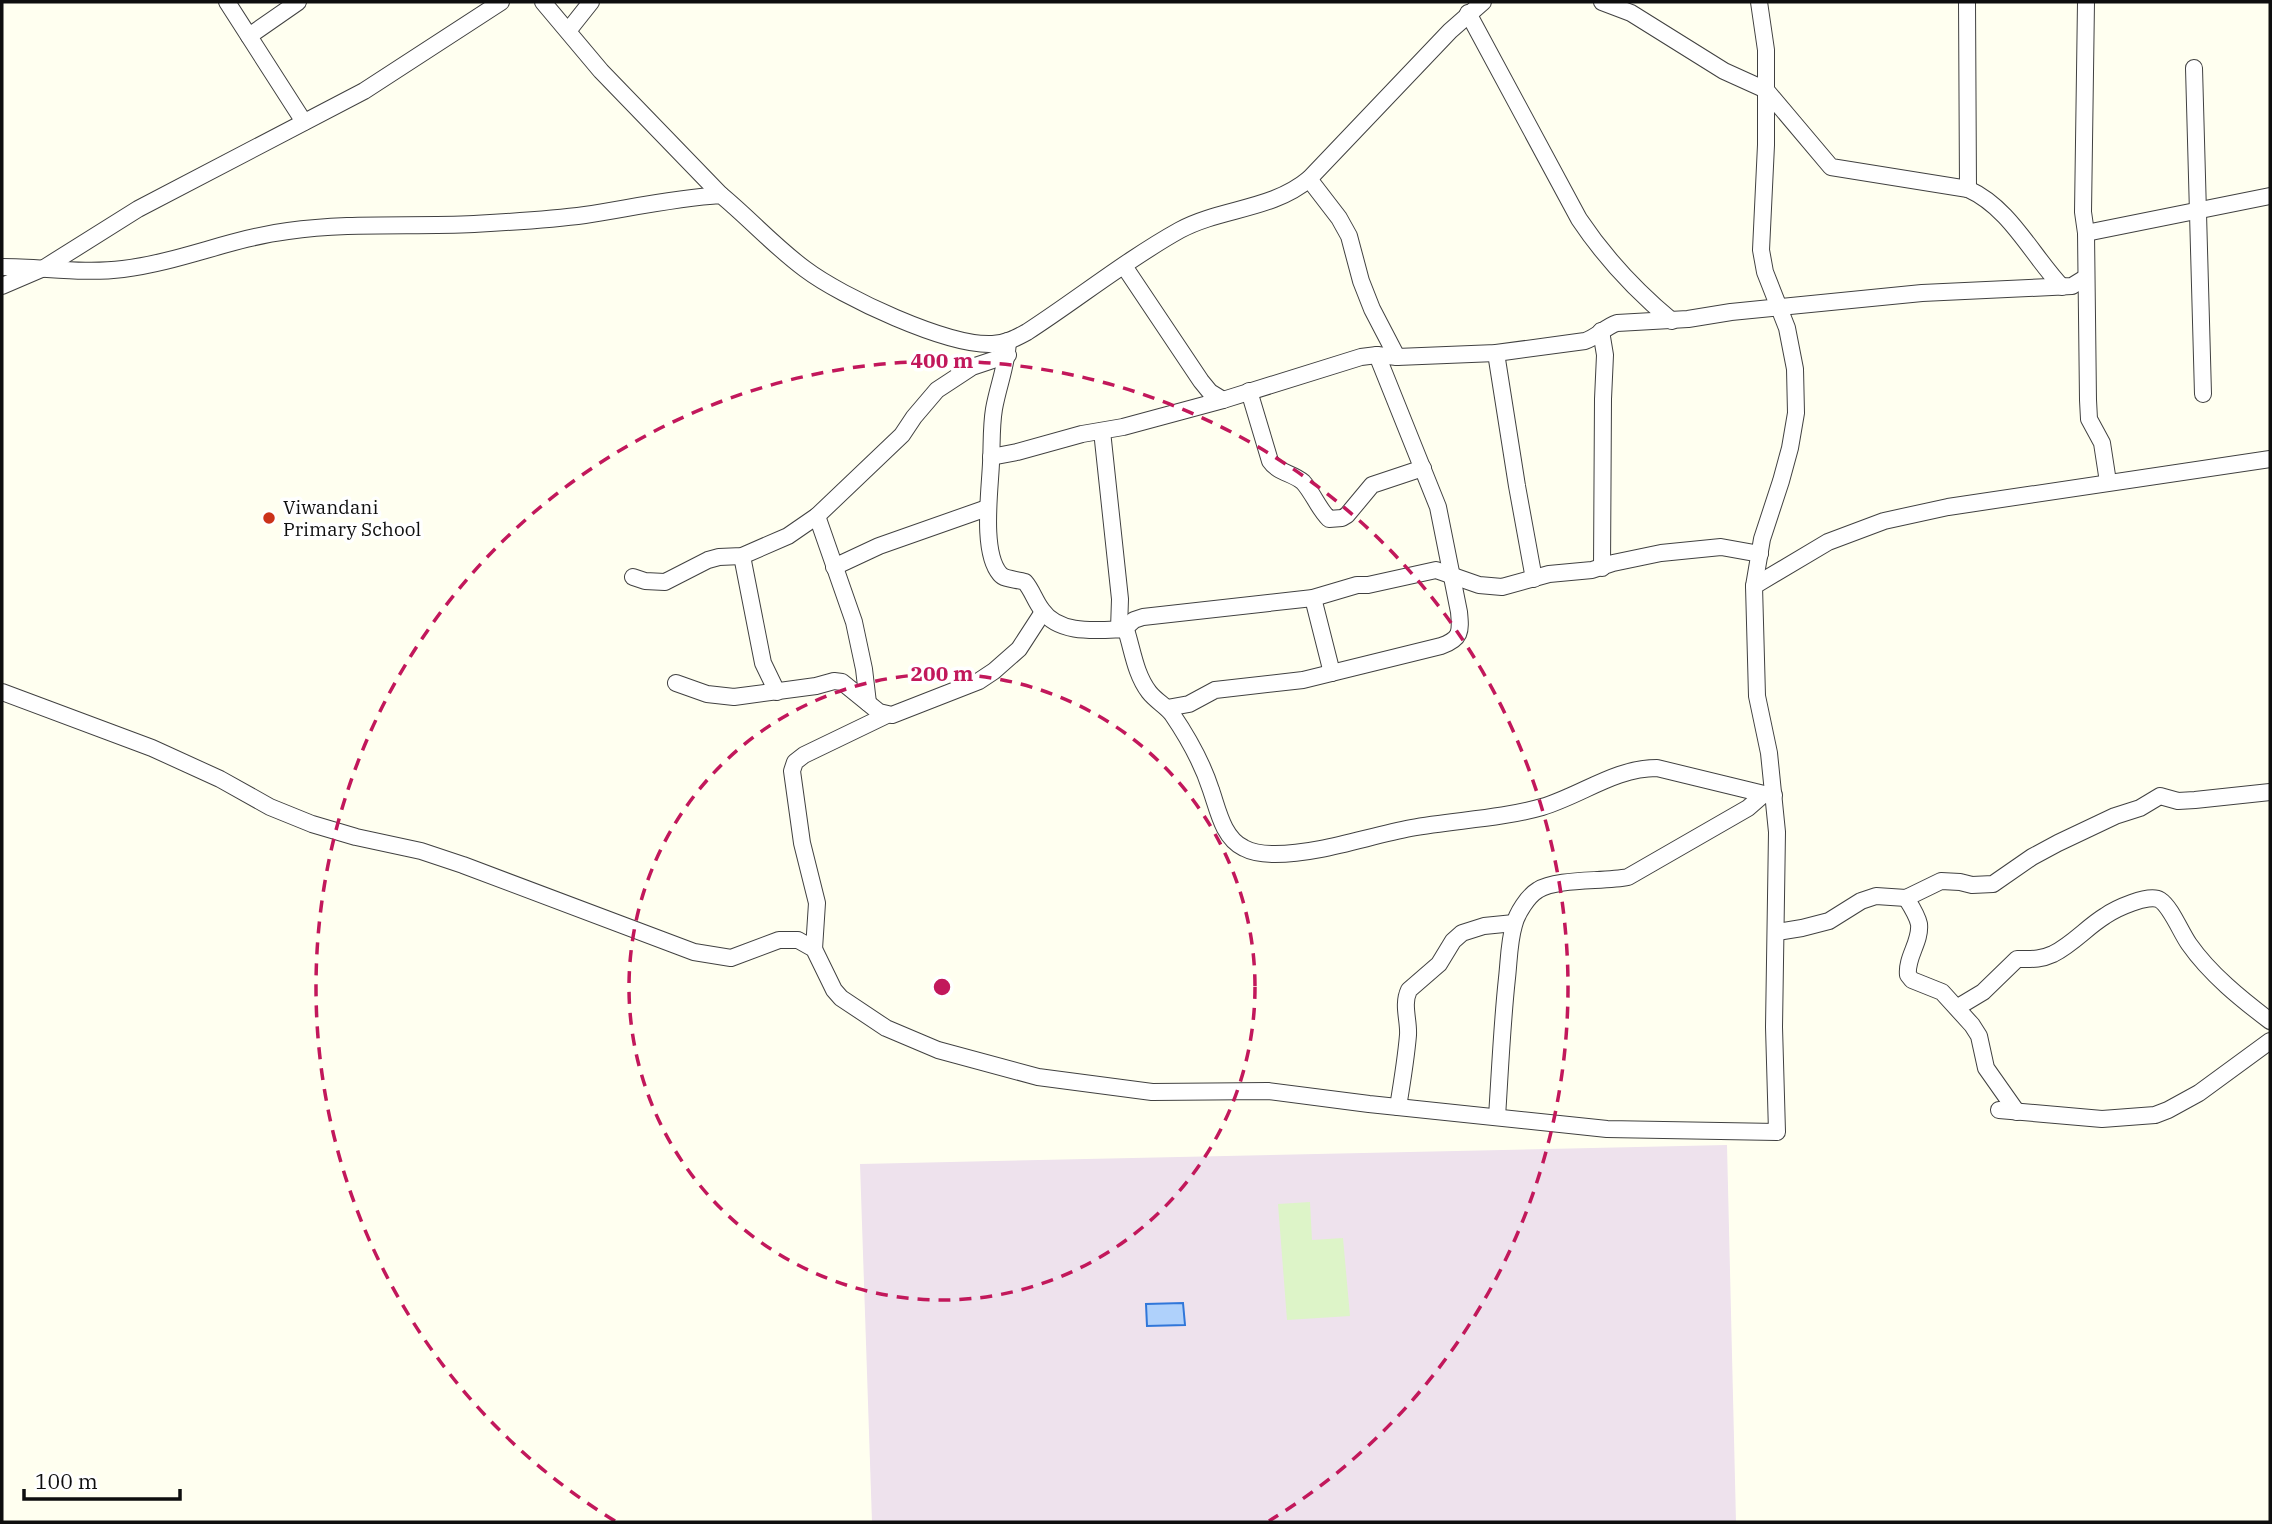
<svg xmlns="http://www.w3.org/2000/svg" width="2272" height="1524" font-family="'IBM Plex Serif',serif">
	<rect width="100%" height="100%" fill="#fffff0"/>
	<path fill="#eee2ed" d="M1727,1145L1736,1522H872L860,1164Z"/>
	<path fill="#ddf4c8" d="M1310,1202L1312,1240L1343,1238L1350,1316L1287,1320L1278,1204Z"/>
	<path fill="#afd1fb" stroke="#3076d9" stroke-width="2" d="M1183,1303L1185,1325L1147,1326L1146,1304Z"/>
	<g fill="none" stroke-linecap="round" stroke-linejoin="round">
		<defs>
			<g id="minor">
				<path d="M227,2L304,122"/>
				<path d="M543,2L601,71L721,195"/>
				<path d="M1602,2L1631,13L1724,71L1766,90L1831,167L1968,189C2010,208 2031,254 2062,287"/>
				<path d="M1967,2L1968,189"/>
				<path d="M2086,2L2083,212L2086,233L2088,400L2089,419L2102,443L2108,482"/>
				<path d="M1468,13L1579,219C1605,258 1636,291 1672,321"/>
				<path d="M568,31L591,2"/>
				<path d="M249,36L298,2"/>
				<path d="M2194,68L2203,394"/>
				<path d="M1309,179L1339,218L1349,236L1361,281L1372,309L1397,357"/>
				<path d="M2086,233L2270,196"/>
				<path d="M1124,266L1201,381L1210,392L1223,400"/>
				<path d="M2,267C43,267 83,274 123,269C180,262 232,238 288,231C350,222 412,227 474,224C510,222 548,220 585,215C630,208 675,198 721,195C750,219 775,247 805,269C842,297 947,346 992,344C1005,344 1016,338 1027,332C1078,299 1126,260 1180,230C1221,208 1272,210 1309,179L1450,31L1483,2"/>
				<path d="M2,286L44,268L138,209L364,91L501,2"/>
				<path d="M1601,331L1605,355L1603,399L1602,568"/>
				<path d="M1008,341C1007,365 998,386 994,409C991,427 992,445 991,463C990,490 981,552 1000,574C1005,580 1017,579 1025,582C1032,590 1035,601 1042,610C1059,635 1097,630 1124,629L1127,633C1133,653 1136,675 1149,692C1156,701 1166,706 1172,714C1187,736 1203,765 1211,790C1218,810 1223,838 1244,848C1253,853 1265,854 1275,854C1319,854 1368,836 1411,828C1455,820 1500,819 1542,807C1582,795 1615,768 1657,768L1764,794L1774,795"/>
				<path d="M1496,353L1517,486L1534,579"/>
				<path d="M1249,391L1270,461C1278,473 1293,473 1303,482C1313,493 1318,508 1329,519L1342,518L1347,515L1372,485L1423,468"/>
				<path d="M1102,431L1120,599L1119,629"/>
				<path d="M991,457L1017,452L1082,434L1123,427L1223,400L1361,357L1377,355L1397,357L1496,353L1585,341C1597,337 1605,327 1617,323L1688,319L1731,312L1922,293L2072,286L2085,278"/>
				<path d="M817,516L854,622L864,669L868,703"/>
				<path d="M742,556L763,663L777,692"/>
				<path d="M834,567L879,546L987,508"/>
				<path d="M633,577L645,581L665,582L708,560L719,557L742,556L788,536L817,516L902,435L914,417L937,390L972,367L1008,355"/>
				<path d="M1754,586L1828,542L1884,521L1948,507L2270,459"/>
				<path d="M1313,598L1332,673"/>
				<path d="M1124,629L1134,620L1143,617L1313,598L1357,585H1368L1436,570L1479,585L1502,587L1549,574L1592,570L1613,563L1661,553L1721,547L1760,554"/>
				<path d="M676,683L707,694L734,697L816,686L834,681L842,682L879,712L892,715L979,681L994,671L1019,649L1043,612"/>
				<path d="M2,692L152,748L220,779L270,807L312,824L356,837L421,851L463,865L694,952L731,958L779,940H798L814,949L834,990L841,998L886,1028L938,1050L1038,1077L1152,1092L1268,1091L1369,1104L1607,1129L1777,1132L1774,1027L1777,832L1769,753L1757,696L1754,586L1762,539L1781,481L1790,448L1796,413L1795,369L1787,328L1765,272L1761,250L1766,145V50L1759,2"/>
				<path d="M1167,708L1189,704L1215,690L1303,680L1441,646C1461,639 1461,632 1459,612L1438,507L1377,355"/>
				<path d="M1906,898C1911,906 1917,915 1919,924C1921,942 1906,957 1908,975L1912,980L1942,992L1972,1025L1979,1036L1986,1068L2017,1112"/>
				<path d="M1777,932L1802,928L1829,921L1861,901L1876,896L1906,898L1941,881L1960,882L1972,885L1993,884L2032,857L2058,843L2115,816L2140,808L2160,796L2178,801L2195,800L2270,792"/>
				<path d="M814,949L817,903L802,843L792,771L795,762L804,755L887,715"/>
				<path d="M1958,1007L1983,992L2017,959C2031,959 2040,960 2053,954C2073,944 2087,927 2105,916C2115,909 2149,893 2160,900C2171,907 2181,933 2189,944C2210,974 2241,999 2270,1021"/>
				<path d="M1398,1107C1402,1083 1406,1059 1408,1035C1409,1020 1402,1005 1409,990L1439,964L1453,941L1462,933L1484,926L1514,923"/>
				<path d="M1999,1110L2102,1119L2155,1115L2168,1110L2199,1093L2270,1041"/>
				<path d="M1497,1117C1500,1071 1502,1024 1507,978C1509,960 1509,942 1514,925C1517,913 1528,896 1538,890C1557,878 1604,882 1628,877L1748,808L1764,794"/>
			</g>
		</defs>
		<use href="#minor" stroke="#414141" stroke-width="18"/>
		<use href="#minor" stroke="#fff" stroke-width="16"/>
	</g>
	<g fill="none" stroke="#c2185b" stroke-width="3.5" stroke-dasharray="12 9">
		<circle cx="942" cy="987" r="313"/>
		<path d="M615 1521A626 626 0 1 1 1269 1521"/>
	</g>
	<circle fill="#cb321a" stroke="#fff" stroke-width="2.5" cx="269" cy="518" r="7"/>
	<g text-anchor="middle" stroke-width="7" stroke-linejoin="round" paint-order="stroke">
		<g font-size="19" fill="#0e0e0e" stroke="#fff" text-anchor="start">
			<text x="283" y="514">Viwandani<tspan x="283" dy="22">Primary School</tspan></text>
		</g>
	</g>
	<circle cx="942" cy="987" r="10" fill="#c2185b" stroke="#fff" stroke-width="3.5"/>
	<g font-size="21" text-anchor="middle" font-weight="bold" fill="#c2185b" stroke="#fff" stroke-width="7" stroke-linejoin="round" paint-order="stroke">
		<text x="942" y="368">400 m</text>
		<text x="942" y="681">200 m</text>
	</g>
	<rect width="2272" height="1524" fill="none" stroke="#0e0e0e" stroke-width="7"/>
	<path d="M24 1489v10h156v-10" fill="none" stroke="#0e0e0e" stroke-width="3.5"/>
	<text x="35" y="1489" font-size="21" fill="#0e0e0e" stroke="#ffffff" stroke-width="5" paint-order="stroke">100 m</text>
</svg>
